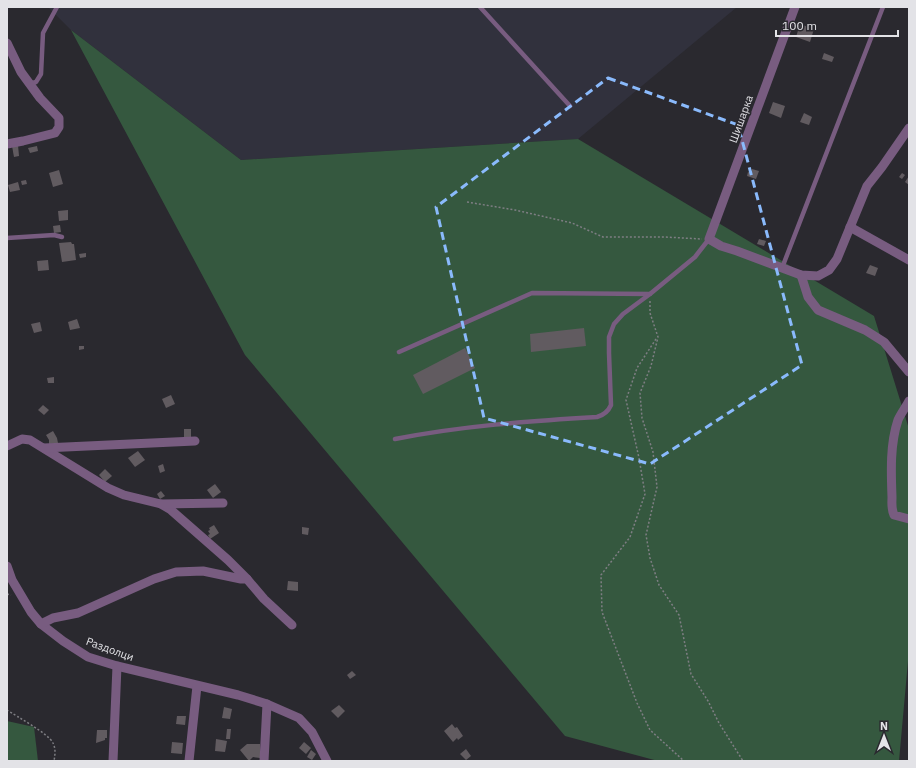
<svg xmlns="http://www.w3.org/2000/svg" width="916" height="768" font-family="'IBM Plex Sans',sans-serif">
	<rect width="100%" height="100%" fill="#2a292f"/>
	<path fill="#31313d" d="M48,7H737L578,139L241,160L71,30Z"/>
	<g fill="#35583f">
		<path d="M71,30L241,160L578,139L874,316L909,429V650L899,761H658L565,736L245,355Z"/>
		<path d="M7,721L34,727L38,761H7Z"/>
	</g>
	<g fill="#615b60">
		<path d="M800,24L814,29L810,42L796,37Z"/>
		<path d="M824,53L834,57L832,62L822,59Z"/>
		<path d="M773,102L785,106L781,118L769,113Z"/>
		<path d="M804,113L812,117L809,125L800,122Z"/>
		<path d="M18,145L19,156L14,157L12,146Z"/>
		<path d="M37,146L38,151L30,153L28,148Z"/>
		<path d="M752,169L759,171L756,179L747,176L748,172L751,173Z"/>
		<path d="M59,170L63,184L53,187L49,173Z"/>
		<path d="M902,173L905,175L902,179L899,177Z"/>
		<path d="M909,176V185L905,182Z"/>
		<path d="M26,180L27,184L22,185L21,181Z"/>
		<path d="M18,182L20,190L10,192L8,185Z"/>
		<path d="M68,210V220L59,221L58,211Z"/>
		<path d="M60,225L61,232L54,233L53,226Z"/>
		<path d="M759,239L766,241L764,246L757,244Z"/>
		<path d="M71,242L72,244H74L76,260L62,262L59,243Z"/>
		<path d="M86,253V257L80,258L79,254Z"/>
		<path d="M48,260L49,270L38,271L37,261Z"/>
		<path d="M870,265L878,268L875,276L866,273Z"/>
		<path d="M77,319L80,328L70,330L68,322Z"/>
		<path d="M40,322L42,331L34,333L31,324Z"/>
		<path d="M584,328L586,346L531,352L530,334Z"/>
		<path d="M79,346H84V349L79,350Z"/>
		<path d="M465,348L475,368L423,394L413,375Z"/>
		<path d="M54,377V383H48L47,378Z"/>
		<path d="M171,395L175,404L166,408L162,399Z"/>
		<path d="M43,405L49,410L44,415L38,410Z"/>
		<rect x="184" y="429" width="7" height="9"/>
		<path d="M53,431L57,438L58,443L49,444V440L46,435Z"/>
		<path d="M138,451L145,460L135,467L128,458Z"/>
		<path d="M163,464L165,471L160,473L158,466Z"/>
		<path d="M105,469L112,476L105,482L99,475Z"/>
		<path d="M215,484L221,492L213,498L207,490Z"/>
		<path d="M161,491L165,496L160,499L157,494Z"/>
		<path d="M214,525L219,533L210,539L208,535L210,534L208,531L210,530L209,528Z"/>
		<path d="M302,527L309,528L308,535L302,534Z"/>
		<path d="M288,581L298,582V591L287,590Z"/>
		<path d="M352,671L356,675L350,679L347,675Z"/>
		<path d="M339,705L345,711L338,718L331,711Z"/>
		<path d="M224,707L232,709L230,719L222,718Z"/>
		<path d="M177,716H186L185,725L176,724Z"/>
		<path d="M452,724L455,728L457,727L463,736L458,740L457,738L453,742L444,731Z"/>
		<path d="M227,729H231L230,739H226Z"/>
		<path d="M97,730H107V738H105V740L96,743Z"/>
		<path d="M216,739L227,741L225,752L215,751Z"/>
		<path d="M172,742L183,743L182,754L171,753Z"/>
		<path d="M304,742L311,748L306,754L299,748Z"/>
		<path d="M247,744H260V758L253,757L249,761L240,750Z"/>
		<path d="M466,749L471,756L466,760L460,754Z"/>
		<path d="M311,750L316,754L312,760L307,757Z"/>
	</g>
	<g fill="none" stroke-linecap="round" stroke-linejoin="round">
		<g stroke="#7e7e83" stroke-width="1.5" stroke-dasharray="2 2" stroke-linecap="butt">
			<path d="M7,105V106"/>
			<path d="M467,202L515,210L572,223L603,237H664L702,239"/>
			<path d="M650,301V313L658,337L651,366L640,393L642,418L653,452L657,487L646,535L650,558L659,585L679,615L691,674L708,701L719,723L743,761"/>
			<path d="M656,339L637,368L626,400L639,458L645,494L630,537L601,575L602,612L637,703L650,730L684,761"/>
			<path d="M7,594L11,595"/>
			<path d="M7,710C16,716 49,734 53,743C56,749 55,755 54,761"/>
		</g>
		<g stroke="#785c80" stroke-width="4.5">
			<path d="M480,7L570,106"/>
			<path d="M29,84L36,82L41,74L43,33L57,7"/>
			<path d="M7,238L54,235L62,237"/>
			<path d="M782,268L883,7"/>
			<path d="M399,352L532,293L650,294"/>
			<path d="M395,439C461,426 529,421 597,417C604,415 608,412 611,405L609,353V337L614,324L623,314L650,294L695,257L709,239"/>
		</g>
		<g stroke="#785c80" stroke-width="9">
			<path d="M795,7L709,239L721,246L737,251L801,275L818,276L829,270L837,259L867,186L882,167L909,128"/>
			<path d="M7,43L21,72L40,98L59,118V127L55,133L23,141L7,144"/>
			<path d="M850,227L909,260"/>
			<path d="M801,275L808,297L818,310L865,330L884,342L909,372"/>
			<path d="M909,401C906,407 901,413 898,420C890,444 891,471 892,497C892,504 891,508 894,515L909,519"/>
			<path d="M7,446L22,439L30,440L108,488L124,495L161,504L171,510L228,560L247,579"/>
			<path d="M44,448L195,441"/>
			<path d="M161,504L223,503"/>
			<path d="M7,566L12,580L31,612L41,624L63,641L88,657L117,666L238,695L267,704L299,718L312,732L327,761"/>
			<path d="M41,624L53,618L78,613L154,579L176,572L203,571L241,579H247L264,599L292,625"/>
			<path d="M113,761L117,666"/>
			<path d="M189,761L197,686"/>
			<path d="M264,761L267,704"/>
		</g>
	</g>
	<path fill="none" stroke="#8abafc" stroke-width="3" stroke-dasharray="8 5" stroke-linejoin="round" d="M608,78L738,125L802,365L650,464L484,418L436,207Z"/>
	<g text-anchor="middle" stroke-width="3.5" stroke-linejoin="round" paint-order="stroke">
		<g font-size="11" fill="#e3e3e7" stroke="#2a292f">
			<text transform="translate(741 119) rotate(-70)" y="4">Шишарка</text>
			<text transform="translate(110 649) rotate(20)" y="4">Раздолци</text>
		</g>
	</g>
	<rect width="916" height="768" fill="none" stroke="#e3e3e7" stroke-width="16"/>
	<g transform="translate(884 736)" stroke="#2a292f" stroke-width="3" paint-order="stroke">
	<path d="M0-3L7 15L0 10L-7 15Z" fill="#e3e3e7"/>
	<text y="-6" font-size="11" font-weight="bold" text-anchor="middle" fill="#e3e3e7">N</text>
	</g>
	<path d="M776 30v6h122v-6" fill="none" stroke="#e3e3e7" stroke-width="2"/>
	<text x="782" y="30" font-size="12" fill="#e3e3e7" stroke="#2a292f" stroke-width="3" paint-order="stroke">100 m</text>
</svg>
